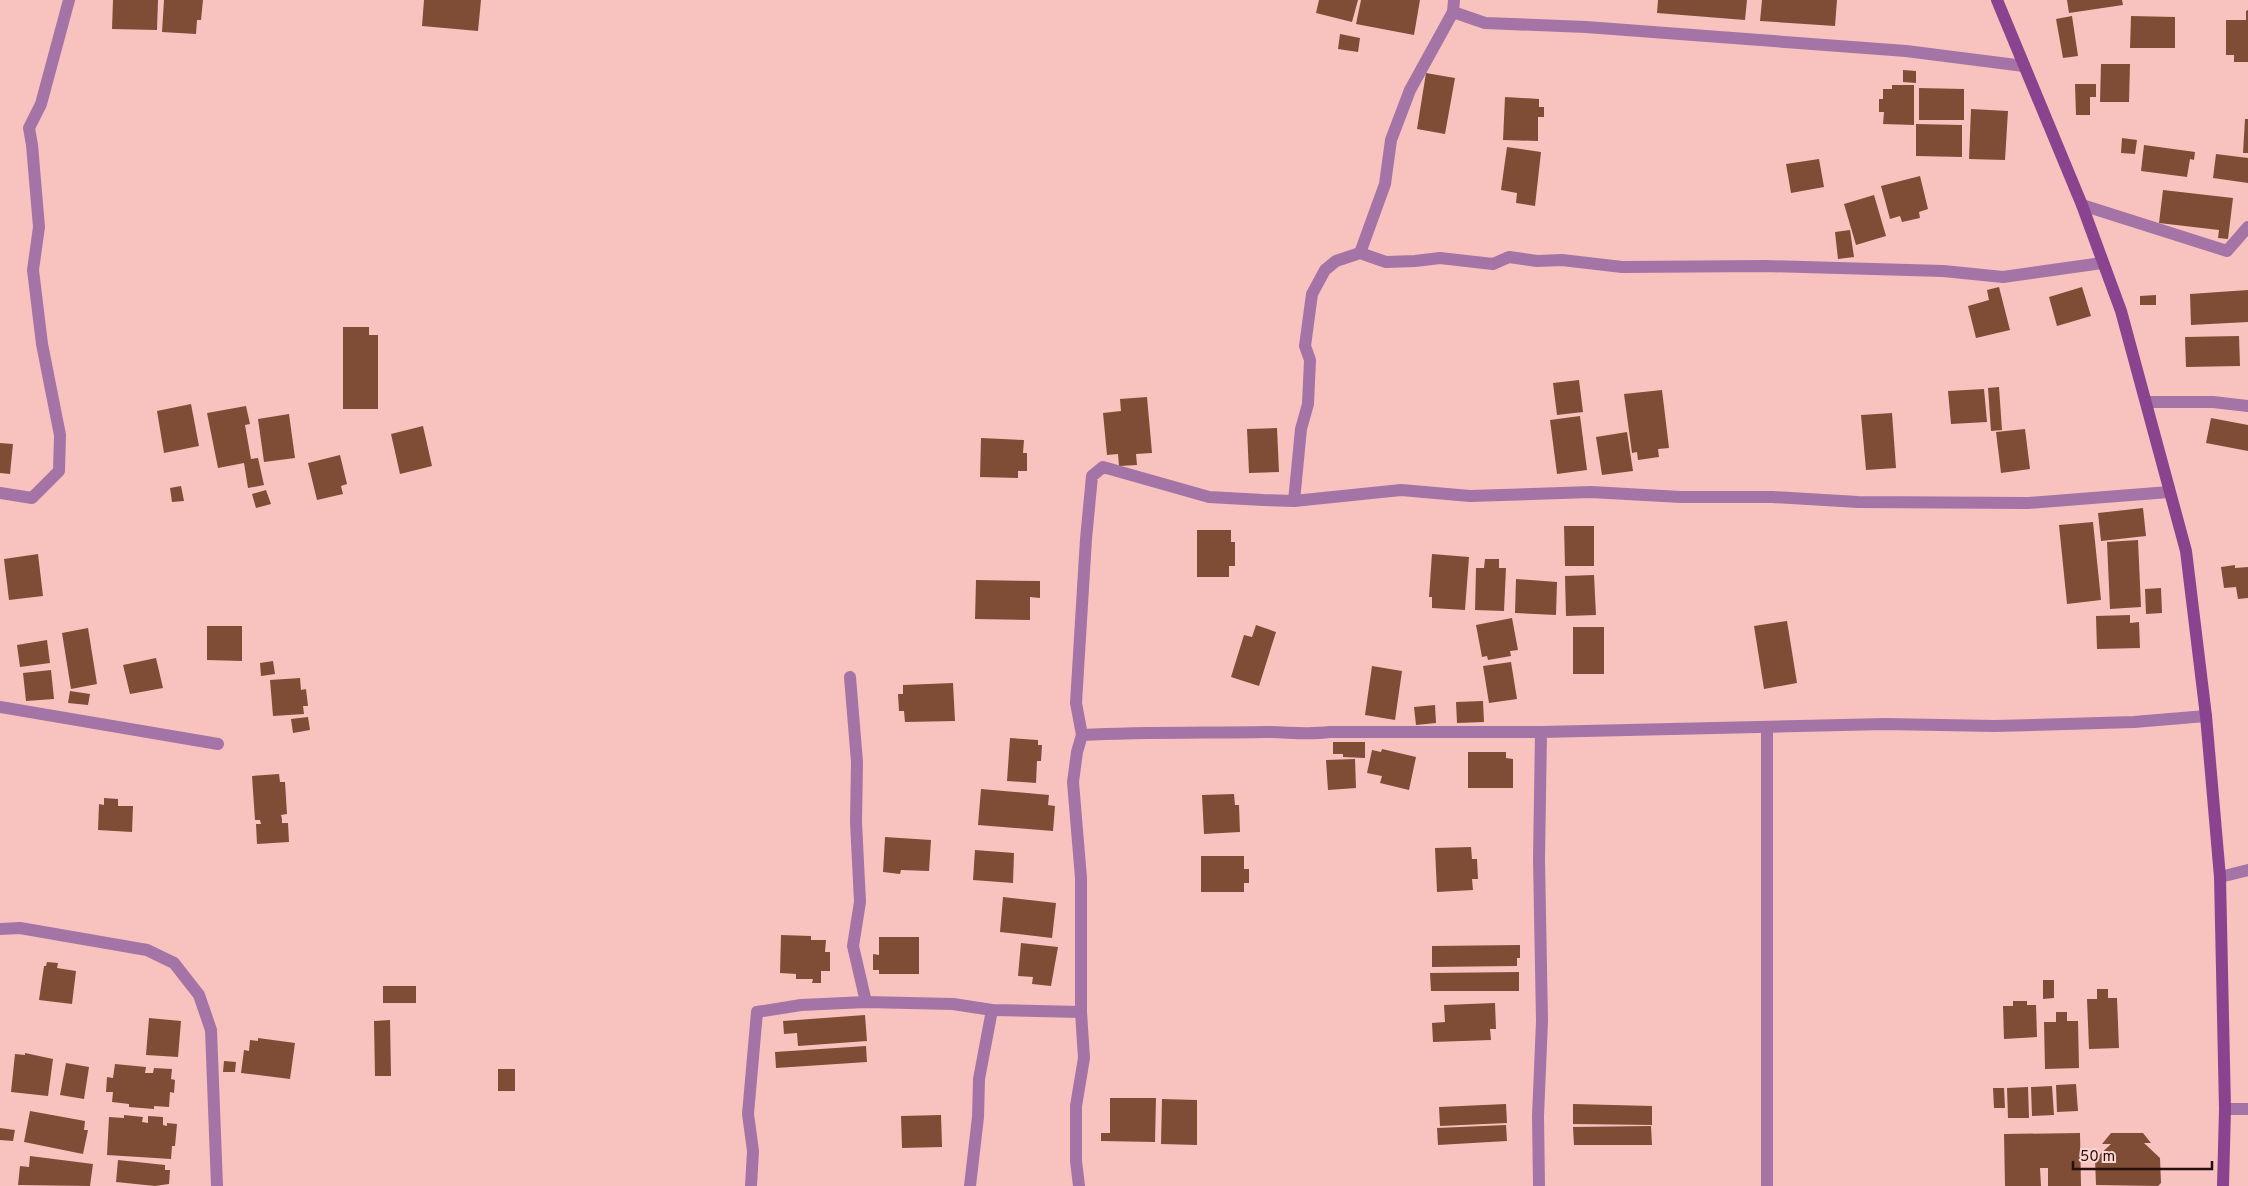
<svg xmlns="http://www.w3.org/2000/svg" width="2248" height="1186" font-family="Overpass,sans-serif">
	<rect width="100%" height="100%" fill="#f8c3be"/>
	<g fill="#7f4d36">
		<path d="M113,0H158L157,30L112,29Z"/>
		<path d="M164,0H203L201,20H197L196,34L162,32Z"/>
		<path d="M424,0H481L478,31L422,26Z"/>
		<path d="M1319,0H1358L1352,22L1316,13Z"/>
		<path d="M1361,0H1420L1414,35L1356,24Z"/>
		<path d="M1658,0H1747L1745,20L1657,13Z"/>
		<path d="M1762,0H1837L1835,26L1760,21Z"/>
		<path d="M2067,0H2122L2123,5L2069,13Z"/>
		<path d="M2248,10V62H2234V55H2226V20H2246V11Z"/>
		<path d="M2072,16L2078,56L2063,58L2056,19Z"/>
		<path d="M2131,16L2175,17V48H2130Z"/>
		<path d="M1340,34L1360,38L1358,52L1338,49Z"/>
		<path d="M2101,64H2130L2129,102H2100Z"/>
		<path d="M1903,70L1916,71V83L1903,82Z"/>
		<path d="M1426,73L1455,78L1445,134L1417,129Z"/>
		<path d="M2075,84H2096V97H2090V115H2076Z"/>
		<path d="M1892,85H1914V125L1883,124L1884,112H1879V99H1883V89H1892Z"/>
		<path d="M1919,88L1964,89V120H1919Z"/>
		<path d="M1505,97L1539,99V107H1544V117H1538V141L1503,140Z"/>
		<path d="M1971,109L2008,111L2005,160L1969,159Z"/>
		<path d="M2245,119H2248V153H2243Z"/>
		<path d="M1916,124L1962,125V157L1916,156Z"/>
		<path d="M2122,138L2137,140L2135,154L2121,153Z"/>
		<path d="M2144,145L2195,152L2194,160L2190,159L2187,177L2141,171Z"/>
		<path d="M1507,147L1541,152L1535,206L1516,203L1517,193L1501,190Z"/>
		<path d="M2216,154L2248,158V183L2213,178Z"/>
		<path d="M1819,159L1824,187L1791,193L1786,164Z"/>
		<path d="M1920,176L1928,209L1919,212L1920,218L1902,222L1900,216L1890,219L1881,186Z"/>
		<path d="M2163,190L2233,198L2228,239L2218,238L2219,230L2159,223Z"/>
		<path d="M1874,195L1886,236L1856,245L1844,204Z"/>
		<path d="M1850,230L1854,257L1838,259L1835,232Z"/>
		<path d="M1999,287L2010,330L1976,338L1968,306L1989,300L1987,290Z"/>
		<path d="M2082,287L2091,316L2057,326L2049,297Z"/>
		<path d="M2248,290V322L2191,325L2190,294Z"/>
		<path d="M2156,295V305H2140V296Z"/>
		<path d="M343,327H369V335H378V409H343Z"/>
		<path d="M2239,336L2240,366L2186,367L2185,337Z"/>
		<path d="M1579,380L1583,412L1557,415L1553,383Z"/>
		<path d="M1999,387L2002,430L1991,431L1988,388Z"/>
		<path d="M1984,389L1987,422L1951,424L1948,391Z"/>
		<path d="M1662,390L1669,448L1658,449L1659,457L1638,460L1637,452L1632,453L1624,394Z"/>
		<path d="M1147,397L1152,453L1136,454L1137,465L1119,466L1118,454L1107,455L1103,413L1121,411L1120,399Z"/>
		<path d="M191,404L199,446L164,453L157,411Z"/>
		<path d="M246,406L250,424L245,425L251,459L258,458L264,485L248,488L244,463L218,468L207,413Z"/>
		<path d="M1892,413L1896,468L1866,470L1861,415Z"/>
		<path d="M289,414L295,458L264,462L258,419Z"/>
		<path d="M1580,416L1587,470L1557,474L1550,420Z"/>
		<path d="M2211,418L2248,425V451L2206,443Z"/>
		<path d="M423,426L432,466L400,474L391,434Z"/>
		<path d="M1277,428L1279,472L1249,473L1247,429Z"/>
		<path d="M2025,429L2030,469L2001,473L1996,432Z"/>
		<path d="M1627,432L1633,471L1602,475L1596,437Z"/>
		<path d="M981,438L1024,440L1023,453H1027V471H1018V478L980,477Z"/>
		<path d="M0,443L13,444L10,474L0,473Z"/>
		<path d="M340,455L347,484L341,486L343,494L317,500L308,463Z"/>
		<path d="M181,486L184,501L172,502L170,488Z"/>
		<path d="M266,490L271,504L256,508L252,494Z"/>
		<path d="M2143,508L2146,536L2101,541L2098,513Z"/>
		<path d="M2093,522L2101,600L2067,604L2059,525Z"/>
		<path d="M1564,526H1594V566H1565Z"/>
		<path d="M1197,530H1231V542H1235V566H1229V577H1197Z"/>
		<path d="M2138,540L2141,607L2110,609L2107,542Z"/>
		<path d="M38,554L43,596L9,600L4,559Z"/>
		<path d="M1432,554L1469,557L1465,610L1432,608V597H1429Z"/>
		<path d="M1485,559H1499V568H1506L1504,611L1475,610L1476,568H1484Z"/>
		<path d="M2235,565V568L2248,567V598L2238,599L2236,587L2224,588L2221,567Z"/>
		<path d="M1594,575L1596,615L1566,616L1565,576Z"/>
		<path d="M1516,579L1557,582L1556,615L1515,613Z"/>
		<path d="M976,580L1040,581V598L1030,597V620L975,619Z"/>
		<path d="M2161,588L2162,613L2146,614L2145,589Z"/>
		<path d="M2130,615V623L2139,622L2140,648L2097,649L2096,616Z"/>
		<path d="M1512,618L1518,650L1510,651L1511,656L1488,660L1487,656L1482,657L1476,625Z"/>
		<path d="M1787,621L1797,683L1764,689L1754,626Z"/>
		<path d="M1256,625L1276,632L1259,686L1231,677L1244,635L1252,637Z"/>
		<path d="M207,626H242V661L207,660Z"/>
		<rect x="1573" y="627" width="31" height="47"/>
		<path d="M88,628L97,684L71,689L62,633Z"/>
		<path d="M47,640L50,663L20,667L17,645Z"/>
		<path d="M156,658L163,688L130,694L123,665Z"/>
		<path d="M273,661L275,674L261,676L260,663Z"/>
		<path d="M1511,662L1517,699L1489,703L1483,666Z"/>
		<path d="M1372,666L1402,671L1395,720L1365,715Z"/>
		<path d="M51,670L54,699L26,701L23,673Z"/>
		<path d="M300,678L301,690L306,689L308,706H303L304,714L273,716L270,680Z"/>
		<path d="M953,683L955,721L905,722L904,711H899L898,694H903V685Z"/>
		<path d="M70,691L90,694L88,705L68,703Z"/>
		<path d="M1483,701L1484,722L1457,723L1456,702Z"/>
		<path d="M1435,705L1436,723L1416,725L1414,707Z"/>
		<path d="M308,717L310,730L293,733L291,719Z"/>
		<path d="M1010,738L1038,740V745H1042L1041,761H1037L1036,783L1007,781Z"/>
		<path d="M1333,742H1365V758L1343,757V754H1333Z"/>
		<path d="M1382,749L1416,757L1409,790L1380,783L1382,776L1367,773L1372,750L1381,752Z"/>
		<path d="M1468,752H1506V758L1513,759V788H1468Z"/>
		<path d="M1355,759L1356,788L1328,790L1326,760Z"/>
		<path d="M279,774L280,782H285L287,814L281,815L282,819V823H288L289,842L257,844L256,824H261L260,820H255L252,776Z"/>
		<path d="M981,789L1049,795L1048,805L1055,806L1053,831L978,825Z"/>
		<path d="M1234,794L1235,805H1239L1240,832L1204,834L1202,795Z"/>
		<path d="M104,798L118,799V806H133L132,832L98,830L99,804L104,805Z"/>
		<path d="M885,837L931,840L929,871L901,870L900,874L883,872Z"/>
		<path d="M1471,847L1472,859H1477L1478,879H1472L1473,890L1437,892L1435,848Z"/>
		<path d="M975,850L1014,853L1013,883L973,880Z"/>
		<path d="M1201,856H1244V869H1249V883H1244V892H1201Z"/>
		<path d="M1003,897L1056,903L1052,938L1000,932Z"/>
		<path d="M781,935L811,936V940H826L825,952H830V971H821V983H812L813,979H796V974L780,973Z"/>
		<path d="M879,937H919V974H879V970H873V954L879,955Z"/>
		<path d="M1021,943L1058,947L1051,986L1032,984L1033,977L1018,976Z"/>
		<path d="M1520,945V958H1517V966L1432,967V946Z"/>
		<path d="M47,962L58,963L57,968L76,971L72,1004L39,1000L44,966H46Z"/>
		<path d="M1519,972V991H1431L1430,973Z"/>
		<path d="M2043,980H2054V998L2043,999Z"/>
		<rect x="383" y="986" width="33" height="17"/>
		<path d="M2097,989H2108V998H2117L2119,1048L2089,1049L2087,999H2097Z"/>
		<path d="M2013,1001H2027V1005H2036L2037,1037L2004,1039L2003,1006H2013Z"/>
		<path d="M1495,1003L1496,1029H1490L1491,1040L1433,1042L1432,1023L1445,1022L1444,1005Z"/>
		<path d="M2056,1012H2067V1021H2078L2079,1068L2045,1069L2044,1022H2056Z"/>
		<path d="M865,1015L867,1041L798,1046L797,1033L784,1034L783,1021Z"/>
		<path d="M149,1018L181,1021L178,1057L146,1055Z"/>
		<path d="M390,1020L391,1076H375L374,1021Z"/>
		<path d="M258,1038L295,1043L290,1079L241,1073L244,1050L249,1051L250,1040L258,1041Z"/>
		<path d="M866,1046L867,1062L776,1068L775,1052Z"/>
		<path d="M25,1053L53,1059L48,1096L11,1092L15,1054L25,1055Z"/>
		<path d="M224,1061L236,1062L235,1072H223Z"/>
		<path d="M66,1063L89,1067L84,1099L60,1095Z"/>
		<path d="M115,1064L146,1067L145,1073H153L154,1068L172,1069L171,1079L175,1080L174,1093L170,1092L169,1107L154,1106V1109L129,1107V1104L112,1102L113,1092H106L107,1077L113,1078Z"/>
		<rect x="498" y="1069" width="17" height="22"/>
		<path d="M2076,1084L2078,1111L2057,1112L2056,1085Z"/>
		<path d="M2052,1086L2054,1115L2032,1116L2031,1087Z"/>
		<path d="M2028,1087L2029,1118H2008L2007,1088Z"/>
		<path d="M1993,1088H2004L2005,1108H1994Z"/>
		<path d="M1110,1098H1156L1155,1142L1101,1141V1133H1110Z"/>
		<path d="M1162,1099L1197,1100V1145L1161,1144Z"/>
		<path d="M1506,1104L1507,1123L1440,1126L1439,1107Z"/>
		<path d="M1573,1104L1652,1106V1125L1573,1124Z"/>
		<path d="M30,1111L85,1121L84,1130H88L83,1154L24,1142Z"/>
		<path d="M124,1115L143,1117L142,1122L148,1123V1116L163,1117V1125L167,1126V1123L177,1124L175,1146H172L171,1159L107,1155L109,1117L124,1118Z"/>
		<path d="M941,1115L942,1147L902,1148L901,1116Z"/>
		<path d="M1506,1125L1507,1141L1438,1145L1437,1128Z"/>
		<path d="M1651,1126L1652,1145H1574L1573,1127Z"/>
		<path d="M0,1128L15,1130L13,1141L0,1140Z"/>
		<path d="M2080,1133L2081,1186H2048V1168H2040L2041,1186H2005L2004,1134Z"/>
		<path d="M2111,1133H2143L2151,1143H2144L2160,1158L2161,1183L2158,1186L2096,1185L2095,1159L2111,1144H2102Z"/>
		<path d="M30,1156L93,1164L90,1186L18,1185L20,1166L29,1167Z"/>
		<path d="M118,1160L165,1165V1170H170L169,1184L155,1186L116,1182Z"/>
	</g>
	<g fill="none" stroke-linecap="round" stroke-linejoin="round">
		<g stroke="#a474a6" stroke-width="12">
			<path d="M1453,12L1485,23L1586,27L1906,51L2024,66"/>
			<path d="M2082,205L2227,251L2248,227"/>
			<path d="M1360,253L1385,184L1391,140L1410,90L1453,12L1454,0"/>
			<path d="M2146,402H2213L2248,406"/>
			<path d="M0,493L32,498L59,471L60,435L42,344L33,270L39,227L32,145L29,128L41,104L69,0"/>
			<path d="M1294,501L1301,429L1308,404L1310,360L1305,346L1312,294L1325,270L1336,261L1360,253L1386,262L1415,261L1440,258L1493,264L1509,257L1537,261L1562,260L1622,267L1765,266L1943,271L2003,277L2102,263"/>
			<path d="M850,677L857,762L856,822L860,902L853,946L866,1002"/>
			<path d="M0,707L218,744"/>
			<path d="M1767,727V1186"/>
			<path d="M1082,735C1143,732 1205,733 1266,732C1289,732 1306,735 1330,732H1541L1885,724L1995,726L2134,722L2206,716"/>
			<path d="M2220,877L2248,870"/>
			<path d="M0,929L20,928L147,950L174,963L199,995L211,1030L217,1186"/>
			<path d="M2225,1109H2248"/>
			<path d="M751,1186L753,1151L748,1114L757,1012L801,1005L866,1002L953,1004L992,1010L1081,1012"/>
			<path d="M970,1186L978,1117L979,1079L992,1010"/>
			<path d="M1079,1186L1076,1161V1106L1084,1058L1081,1012V878L1073,782L1077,752L1082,735L1076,703L1086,539L1092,476L1103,467L1209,497L1263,500L1294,501L1401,490L1470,496L1591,492L1681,497H1772L1858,502L2028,503L2169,492"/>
			<path d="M1539,1186L1538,1116L1542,1021L1539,859L1541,732"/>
		</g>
		<path stroke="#8a448f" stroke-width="12" d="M1997,0L2082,205L2121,311L2186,551L2206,716L2220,877L2225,1109L2223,1186"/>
	</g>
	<path d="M2073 1161v8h139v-8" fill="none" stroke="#260f0e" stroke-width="2.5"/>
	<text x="2080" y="1161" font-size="15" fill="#260f0e" stroke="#fcd4d0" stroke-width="4" paint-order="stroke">50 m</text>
</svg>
